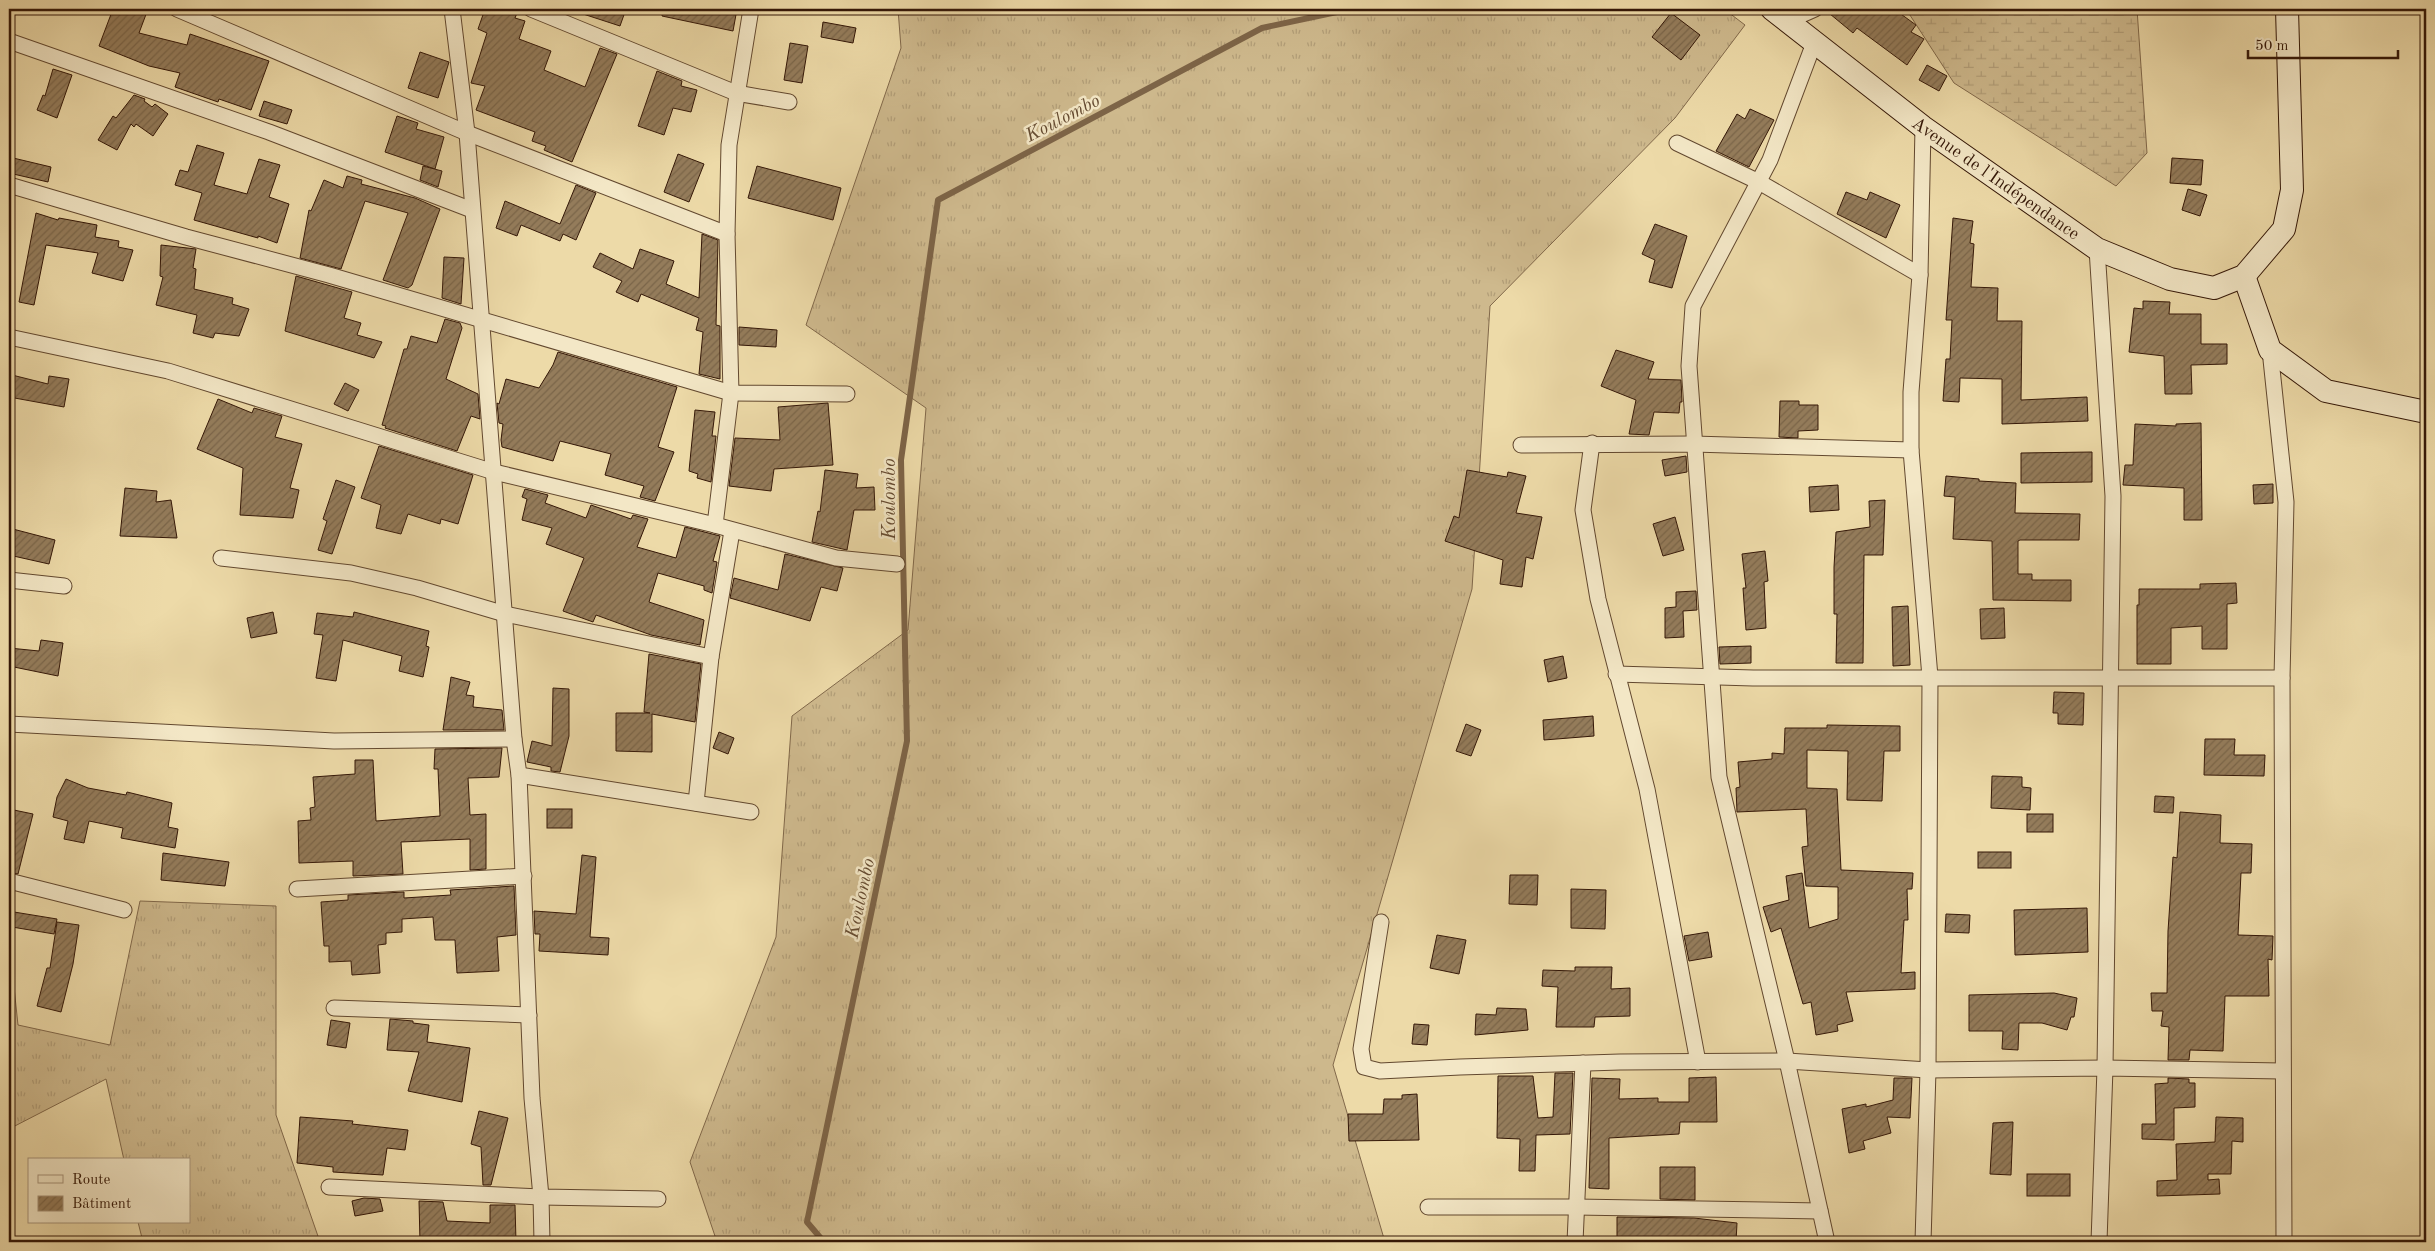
<svg xmlns="http://www.w3.org/2000/svg" width="2435" height="1251" font-family="'Old Standard TT',serif">
	<defs>
		<pattern id="grass-tufts" width="24" height="20" patternUnits="userSpaceOnUse" patternTransform="scale(1.25)"><rect width="24" height="20" fill="#ceb98d"/><path d="M3 7l-1-3M5 7V3M7 7l1-3M15 17l-1-3M17 17v-4M19 17l1-3" fill="none" stroke="#b29e78"/></pattern>
		<pattern id="wetland-marsh" width="20" height="14" patternUnits="userSpaceOnUse" patternTransform="scale(1.25)"><rect width="20" height="14" fill="#ceb98d"/><path d="M1 5h8M5 5V1M11 12h8M15 12V8" fill="none" stroke="#b29e78"/></pattern>
		<pattern id="building-hatch" width="6" height="6" patternUnits="userSpaceOnUse" patternTransform="scale(1.25)"><rect width="6" height="6" fill="#947c5b"/><path d="M-1 1l2-2M0 6l6-6M5 7l2-2" fill="none" stroke="#7a6549"/></pattern>
	</defs>
	<rect width="100%" height="100%" fill="#eddaa8"/>
	<filter id="stains"><feTurbulence type="fractalNoise" baseFrequency=".004" numOctaves="4"/><feColorMatrix values="0 0 0 0 .2 0 0 0 0 .09 0 0 0 0 .02 0 0 0 .5 -.17"/></filter>
	<radialGradient id="worn" r=".72"><stop offset=".6" stop-color="#630" stop-opacity="0"/><stop offset="1" stop-color="#630" stop-opacity=".3"/></radialGradient>
	<g fill="url(#grass-tufts)" stroke="#81684a">
		<path d="M898,9H1590L1592,12L1603,9H1724L1745,25L1675,118L1490,306L1472,589L1333,1065L1385,1242H717L690,1162L776,937L792,716L908,630L926,408L806,325L901,48Z"/>
		<path d="M140,901L276,906V1115L320,1242H143L138,1222H189V1160H124L106,1079L9,1129V968H12L18,1025L110,1045Z"/>
	</g>
	<path fill="url(#wetland-marsh)" stroke="#81684a" d="M1906,9H2137L2147,153L2116,186L1954,83Z"/>
	<g fill="none" stroke-linecap="round" stroke-linejoin="round">
		<path stroke="#7d6447" stroke-width="6" d="M824,1242L807,1222L907,741L901,460L938,200L1262,28L1351,9"/>
	</g>
	<g fill="url(#building-hatch)" stroke="#341707">
		<path d="M113,9H148L139,33L187,45L190,34L269,61L251,110L219,99L218,102L175,87L180,73L149,66L99,46Z"/>
		<path d="M485,9H506L517,13L515,18L525,21L519,39L551,51L544,70L585,87L600,48L617,54L572,162L544,150L546,146L532,141L535,132L476,110L485,86L471,83L487,33L478,29Z"/>
		<path d="M578,9H626L620,26L577,12Z"/>
		<path d="M663,9H737L733,31L662,16Z"/>
		<path d="M1824,9H1894L1916,25L1911,32L1924,39L1907,65L1857,28L1853,33Z"/>
		<path d="M1671,13L1700,35L1681,60L1652,37Z"/>
		<path d="M823,22L856,28L853,43L821,37Z"/>
		<path d="M790,43L808,46L802,83L784,80Z"/>
		<path d="M420,52L449,62L438,98L408,88Z"/>
		<path d="M1927,65L1947,76L1939,91L1919,80Z"/>
		<path d="M53,69L72,75L57,118L37,110L43,95L45,96Z"/>
		<path d="M657,71L682,81L681,86L697,90L691,112L673,108L664,135L638,126Z"/>
		<path d="M134,95L145,99L144,101L152,107L155,104L168,114L153,136L136,124L134,127L131,124L117,150L98,140L113,116L116,118Z"/>
		<path d="M264,101L292,110L287,124L259,116Z"/>
		<path d="M1750,109L1774,120L1749,167L1716,151L1737,114L1745,119Z"/>
		<path d="M397,116L418,123L416,129L444,137L435,169L385,152Z"/>
		<path d="M197,145L224,153L214,185L247,194L259,159L280,165L269,197L289,204L277,243L258,236V238L194,220L202,193L175,185L180,170L188,172Z"/>
		<path d="M678,154L704,164L689,202L664,192Z"/>
		<path d="M9,157L51,167L48,182L9,173Z"/>
		<path d="M2172,158L2203,160L2201,185L2170,183Z"/>
		<path d="M423,166L442,171L438,187L420,180Z"/>
		<path d="M757,166L841,188L833,220L748,198Z"/>
		<path d="M347,176L362,180L361,184L415,198L440,209L412,285L408,288L383,280L408,213L365,201L341,269L300,258L309,210L311,211L324,180L343,188Z"/>
		<path d="M576,185L596,193L576,240L563,234L560,241L521,225L517,236L496,228L505,201L560,224Z"/>
		<path d="M2188,189L2207,195L2200,216L2182,210Z"/>
		<path d="M1846,192L1867,200L1870,192L1900,205L1886,238L1837,214Z"/>
		<path d="M36,213L58,220L59,218L97,225L95,237L119,241L118,247L133,250L123,281L92,273L98,253L46,245L34,305L19,302Z"/>
		<path d="M1953,218L1973,221L1970,243L1974,244L1971,287L1998,288L1997,321H2022L2021,400L2087,397L2088,421L2002,424V379L1960,378L1959,402L1943,401L1946,359H1950L1952,320H1946Z"/>
		<path d="M1655,224L1687,236L1672,288L1649,282L1655,260L1642,254Z"/>
		<path d="M702,234L718,240L716,325L720,326V379L699,374L703,332L696,330L699,318L641,294L638,302L616,292L622,281L593,267L600,253L633,269L640,249L674,261L666,284L699,298Z"/>
		<path d="M161,245L196,249L193,268L196,269L194,289L233,298L232,304L249,309L239,336L215,333L213,338L193,333L197,315L156,305L163,277L160,276Z"/>
		<path d="M444,257L464,258L461,304L442,298Z"/>
		<path d="M296,276L352,292L344,318L361,323L357,335L382,342L374,358L285,331Z"/>
		<path d="M2143,301L2170,302L2169,314H2201V344H2227V364L2191,365L2192,394H2165L2164,356L2129,352L2134,308L2143,309Z"/>
		<path d="M445,319L460,323L462,328L446,379L478,394L480,419L471,416L457,451L385,428L386,426L382,425L404,349H407L411,336L437,343Z"/>
		<path d="M739,327L777,330L776,347L739,345Z"/>
		<path d="M1616,350L1654,362L1648,379L1681,380L1682,402H1680L1679,413L1654,412L1649,435L1629,434L1636,400L1601,386Z"/>
		<path d="M558,352L677,387L658,447L674,452L655,501L640,497L644,486L605,475L611,454L560,441L553,461L502,447L501,440L503,424L499,423L497,403L499,404L506,379L539,388L553,365Z"/>
		<path d="M12,375L48,384L49,376L69,379L64,407L9,397Z"/>
		<path d="M345,383L359,390L348,411L334,404Z"/>
		<path d="M218,399L252,413L254,408L282,416L275,437L302,444L290,488L299,490L293,518L240,515L243,468L197,449Z"/>
		<path d="M1780,401H1799V405H1818V430L1798,431V438L1779,437Z"/>
		<path d="M828,403L833,465L774,469L771,491L729,486L735,438L780,440L778,407Z"/>
		<path d="M695,410L715,412L712,436H716L711,482L697,478L698,474L689,471Z"/>
		<path d="M2201,423L2202,520H2184V488L2123,485L2125,465H2133L2135,424L2176,426V424Z"/>
		<path d="M379,446L473,475L458,524L441,519L440,524L408,514L401,534L376,528L381,505L361,498Z"/>
		<path d="M2092,452V482L2021,483V453Z"/>
		<path d="M1686,456L1687,472L1665,476L1662,460Z"/>
		<path d="M825,470L858,474L856,488L874,487L875,510H854L847,550L812,542L818,511L820,512Z"/>
		<path d="M1467,470L1507,477L1508,472L1526,476L1516,513L1542,517L1533,559L1526,557L1522,587L1500,584L1503,560L1445,541L1454,516L1459,518Z"/>
		<path d="M1946,476L1979,479V481L2016,483L2015,513L2080,514L2079,540H2020L2018,541V574H2032V580H2071V601L1993,600L1992,541L1953,539L1955,497L1944,496Z"/>
		<path d="M336,480L355,487L332,554L318,550L327,521L323,519Z"/>
		<path d="M2273,484V503L2254,504L2253,485Z"/>
		<path d="M1838,485L1839,510L1810,512L1809,487Z"/>
		<path d="M125,488L157,491L156,502L171,500L177,538L120,536Z"/>
		<path d="M525,489L548,495L545,503L586,518L591,505L631,519L633,515L648,519L637,547L676,558L685,527L720,536L713,561L717,562L712,593L704,590V586L658,573L649,602L704,620L700,645L651,635L596,615L593,622L563,611L584,558L546,544L552,528L522,520L527,499L522,497Z"/>
		<path d="M1885,500L1883,555H1864L1863,663H1836L1837,614H1834V567L1836,532L1870,527L1869,501Z"/>
		<path d="M1675,517L1684,550L1663,556L1653,524Z"/>
		<path d="M9,528L55,540L49,564L9,555Z"/>
		<path d="M1765,551L1768,581L1764,582L1766,628L1746,630L1743,588H1746L1742,554Z"/>
		<path d="M785,554L843,568L837,591L821,587L810,621L730,598L734,578L778,590Z"/>
		<path d="M2236,583L2237,603L2227,604V649H2202V626L2171,628V664H2137V605H2139V589H2200V584Z"/>
		<path d="M1696,591L1697,610L1683,611L1684,637L1665,638V608L1676,607V592Z"/>
		<path d="M1908,606L1910,665L1893,666L1892,607Z"/>
		<path d="M2004,608L2005,638L1981,639L1980,609Z"/>
		<path d="M273,612L277,633L251,638L247,618Z"/>
		<path d="M354,612L429,631L426,646L429,647L423,677L399,671L402,656L343,640L336,681L316,678L323,635L314,634L317,613L353,617Z"/>
		<path d="M41,640L63,643L58,676L9,666V648L39,651Z"/>
		<path d="M1751,646V663L1720,664L1719,647Z"/>
		<path d="M649,654L701,664L695,722L652,714V752L616,751V713H650L644,712Z"/>
		<path d="M1563,656L1567,678L1548,682L1544,660Z"/>
		<path d="M451,677L470,682L466,695L474,696L473,707L502,710L504,730H443Z"/>
		<path d="M553,688L569,689V736L560,772L551,771V767L527,762L532,741L552,746Z"/>
		<path d="M2054,692L2084,693L2083,725L2058,724V713H2053Z"/>
		<path d="M1593,716L1594,736L1544,740L1543,720Z"/>
		<path d="M1466,724L1481,730L1471,756L1456,751Z"/>
		<path d="M1827,725L1900,726V751H1884L1882,801L1847,800L1848,751L1807,750V788L1837,789L1841,870L1913,873L1912,889H1907L1908,920H1904L1901,973L1915,972V989L1846,992L1853,1021L1837,1025L1838,1031L1816,1035L1811,1002L1803,1004L1781,928L1771,932L1763,907L1789,900L1786,876L1802,873L1809,928L1838,919V887L1806,886L1802,847L1808,846L1806,809L1737,812L1736,788L1740,787L1738,762L1772,759V753L1784,754L1785,728H1827Z"/>
		<path d="M719,732L734,738L728,754L713,748Z"/>
		<path d="M2205,739H2235L2234,755H2265L2264,776L2204,775Z"/>
		<path d="M502,748L499,777L468,778L470,815L486,814V869L470,870V839L401,842L403,874L353,876V861L299,863L298,821L311,820L310,808L315,807L313,777L355,774V760H373L376,821L440,816L438,769H434L435,749Z"/>
		<path d="M1992,776L2022,777V787L2031,788L2030,810L1991,808Z"/>
		<path d="M66,779L88,788L126,795L127,792L172,803L168,827L178,829L175,848L121,838L123,828L89,821L84,843L64,839L68,821L53,817L57,797Z"/>
		<path d="M2155,796L2174,797L2173,813L2154,812Z"/>
		<path d="M9,809L33,814L18,874L9,872Z"/>
		<rect x="547" y="809" width="25" height="19"/>
		<path d="M2180,812L2221,815L2220,843L2252,844L2251,873H2241L2238,935L2273,936L2272,960L2268,959L2269,996H2225L2223,1051L2190,1050L2189,1060H2168L2169,1027L2161,1026L2163,1011H2152L2151,993H2167L2168,931L2173,857L2177,858Z"/>
		<rect x="2027" y="814" width="26" height="18"/>
		<rect x="1978" y="852" width="33" height="16"/>
		<path d="M163,853L229,862L225,886L161,880Z"/>
		<path d="M582,855L596,857L590,937L609,938L608,955L539,951L540,934H535L534,911L576,914Z"/>
		<path d="M1510,875H1538L1537,905L1509,904Z"/>
		<path d="M514,886L516,935L497,937L499,971L457,973L455,940H435L433,917L402,919V932L386,933V944L378,945L380,973L352,975L351,961L329,962V946H324L321,902L348,900V895L404,892V898L451,895L450,890Z"/>
		<path d="M1571,889L1606,890L1605,929L1571,928Z"/>
		<path d="M2087,908L2088,952L2015,955L2014,910Z"/>
		<path d="M14,912L57,919L54,934L12,927Z"/>
		<path d="M1946,914L1970,915L1969,933L1945,932Z"/>
		<path d="M57,922L79,925L73,964L61,1012L37,1006L47,968H50Z"/>
		<path d="M1708,932L1712,957L1689,961L1684,936Z"/>
		<path d="M1437,935L1466,940L1459,974L1430,968Z"/>
		<path d="M1575,967H1612L1611,989L1630,988V1016L1595,1017L1594,1027H1556L1558,987L1542,986L1543,970L1575,971Z"/>
		<path d="M2054,993L2077,998L2074,1017H2071L2067,1030L2042,1023H2019L2018,1050L2002,1049L2003,1031H1969V995Z"/>
		<path d="M1497,1008L1526,1009L1528,1030L1475,1035L1476,1014L1496,1015Z"/>
		<path d="M390,1019L413,1021V1023L429,1025L427,1042L470,1048L462,1102L408,1091L419,1052L387,1050Z"/>
		<path d="M331,1020L350,1023L346,1048L327,1045Z"/>
		<path d="M1414,1024L1429,1025L1427,1045L1412,1044Z"/>
		<path d="M1555,1073H1573L1570,1134L1536,1135L1535,1171H1519L1520,1139L1497,1138L1498,1076H1533L1538,1118L1553,1117Z"/>
		<path d="M1716,1077L1717,1122H1680L1679,1134L1609,1138V1189L1589,1188L1592,1078L1620,1079L1619,1099L1658,1098V1102H1689V1078Z"/>
		<path d="M1894,1078H1912L1910,1118L1887,1117L1891,1133L1863,1141L1865,1149L1849,1153L1842,1109L1866,1104V1107L1893,1100Z"/>
		<path d="M2168,1078L2189,1079V1083H2195V1107L2174,1108V1140L2142,1139V1124H2156L2155,1084L2168,1083Z"/>
		<path d="M1417,1094L1419,1140L1349,1141L1348,1114H1383L1384,1099H1402V1095Z"/>
		<path d="M479,1111L508,1118L491,1185H483L481,1147L471,1144Z"/>
		<path d="M300,1117L353,1121L352,1124L408,1130L405,1150L387,1148L383,1175L333,1172V1167L297,1163Z"/>
		<path d="M2216,1117L2243,1118V1142L2232,1141L2231,1174H2208V1180L2219,1179L2220,1194L2157,1196V1181L2177,1180L2176,1144L2215,1142Z"/>
		<path d="M2013,1122L2011,1175L1990,1174L1993,1123Z"/>
		<path d="M1660,1167H1695V1200L1660,1199Z"/>
		<rect x="2027" y="1174" width="43" height="22"/>
		<path d="M364,1198L380,1199L383,1211L355,1216L352,1201Z"/>
		<path d="M419,1201L443,1202L447,1221L490,1223V1205H515L516,1242L447,1238V1242H420Z"/>
		<path d="M1617,1217L1694,1218L1737,1223L1736,1242H1617Z"/>
	</g>
	<g fill="none" stroke-linecap="round" stroke-linejoin="round">
		<defs>
			<g id="street">
				<path d="M177,9L467,133L727,234"/>
				<path d="M452,9L467,133L514,739L519,775L532,1098L541,1197L542,1242"/>
				<path d="M531,9L736,93L789,102"/>
				<path d="M1788,21L1815,9"/>
				<path d="M9,41L269,132L472,210"/>
				<path d="M1814,43L1770,160L1693,306L1689,366L1719,777L1787,1061L1827,1242"/>
				<path d="M1923,127L1920,275L1911,392V450L1930,677L1928,1070L1923,1242"/>
				<path d="M1677,143L1759,182L1920,275"/>
				<path d="M9,185L186,237L329,275L731,393L847,394"/>
				<path d="M2097,249L2113,496L2105,1068L2099,1242"/>
				<path d="M9,337L168,371L494,472L715,525L836,558L897,564"/>
				<path d="M2270,350L2286,502L2282,678L2284,1242"/>
				<path d="M1592,443L1583,510L1598,599L1647,789L1698,1062"/>
				<path d="M1521,445L1693,444L1911,450"/>
				<path d="M715,525L731,393L727,234L729,145L751,9"/>
				<path d="M221,558L351,573L417,588L505,614L711,657"/>
				<path d="M9,580L64,586"/>
				<path d="M1616,674L1753,678H2282"/>
				<path d="M9,724L334,741L514,739"/>
				<path d="M519,775L751,812"/>
				<path d="M696,803L711,657L732,531"/>
				<path d="M9,881L124,910"/>
				<path d="M297,889L524,876"/>
				<path d="M1381,922L1361,1049L1364,1067L1380,1071L1460,1067L1620,1062L1787,1061L1928,1070L2105,1068L2282,1071"/>
				<path d="M334,1008L529,1015"/>
				<path d="M329,1187L541,1197L658,1199"/>
				<path d="M1428,1207H1575L1820,1211"/>
				<path d="M1575,1242L1583,1063"/>
			</g>
			<g id="secondary">
				<path d="M1772,9L1923,127L2097,249L2170,279L2214,288L2244,276L2284,229L2292,190L2287,9"/>
				<path d="M2244,276L2270,350L2326,391L2426,412"/>
			</g>
		</defs>
		<use href="#street" stroke="#62482f" stroke-width="17"/>
		<use href="#secondary" stroke="#341707" stroke-width="24"/>
		<use href="#street" stroke="#f3e7c6" stroke-width="15"/>
		<use href="#secondary" stroke="#f3e7c6" stroke-width="22"/>
	</g>
	<g text-anchor="middle" stroke-width="5" stroke-linejoin="round" paint-order="stroke">
		<g font-size="18" fill="#341707" stroke="#f3e7c6">
			<text transform="translate(1996 178) rotate(35)" y="6">Avenue de l'Indépendance</text>
		</g>
		<g font-size="19" font-style="italic" fill="#654b31" stroke="#f3e7c6">
			<text transform="translate(1062 117) rotate(-28)" y="7">Koulombo</text>
			<text transform="translate(888 499) rotate(-90)" y="7">Koulombo</text>
			<text transform="translate(859 898) rotate(-78)" y="7">Koulombo</text>
		</g>
	</g>
	<rect width="2435" height="1251" fill="none" stroke="#eddaa8" stroke-width="30"/>
	<rect x="10" y="10" width="2415" height="1231" fill="none" stroke="#341707" stroke-width="2.5"/>
	<rect x="15" y="15" width="2405" height="1221" fill="none" stroke="#341707"/>
	<rect x="28" y="1158" width="162" height="65" fill="#f3e7c6" stroke="#a7947a"/>
	<rect x="38" y="1175" width="25" height="8" fill="#f3e7c6" stroke="#a7947a"/>
	<text x="72" y="1184" font-size="15" fill="#341707">Route</text>
	<rect x="38" y="1196" width="25" height="15" fill="url(#building-hatch)" stroke="#a7947a"/>
	<text x="72" y="1208" font-size="15" fill="#341707">Bâtiment</text>
	<path d="M2248 50v8h150v-8" fill="none" stroke="#341707" stroke-width="2.5"/>
	<text x="2255" y="50" font-size="15" fill="#341707" stroke="#f3e7c6" stroke-width="4" paint-order="stroke">50 m</text>
	<rect width="100%" height="100%" filter="url(#stains)"/>
	<rect width="100%" height="100%" fill="url(#worn)"/>
</svg>
